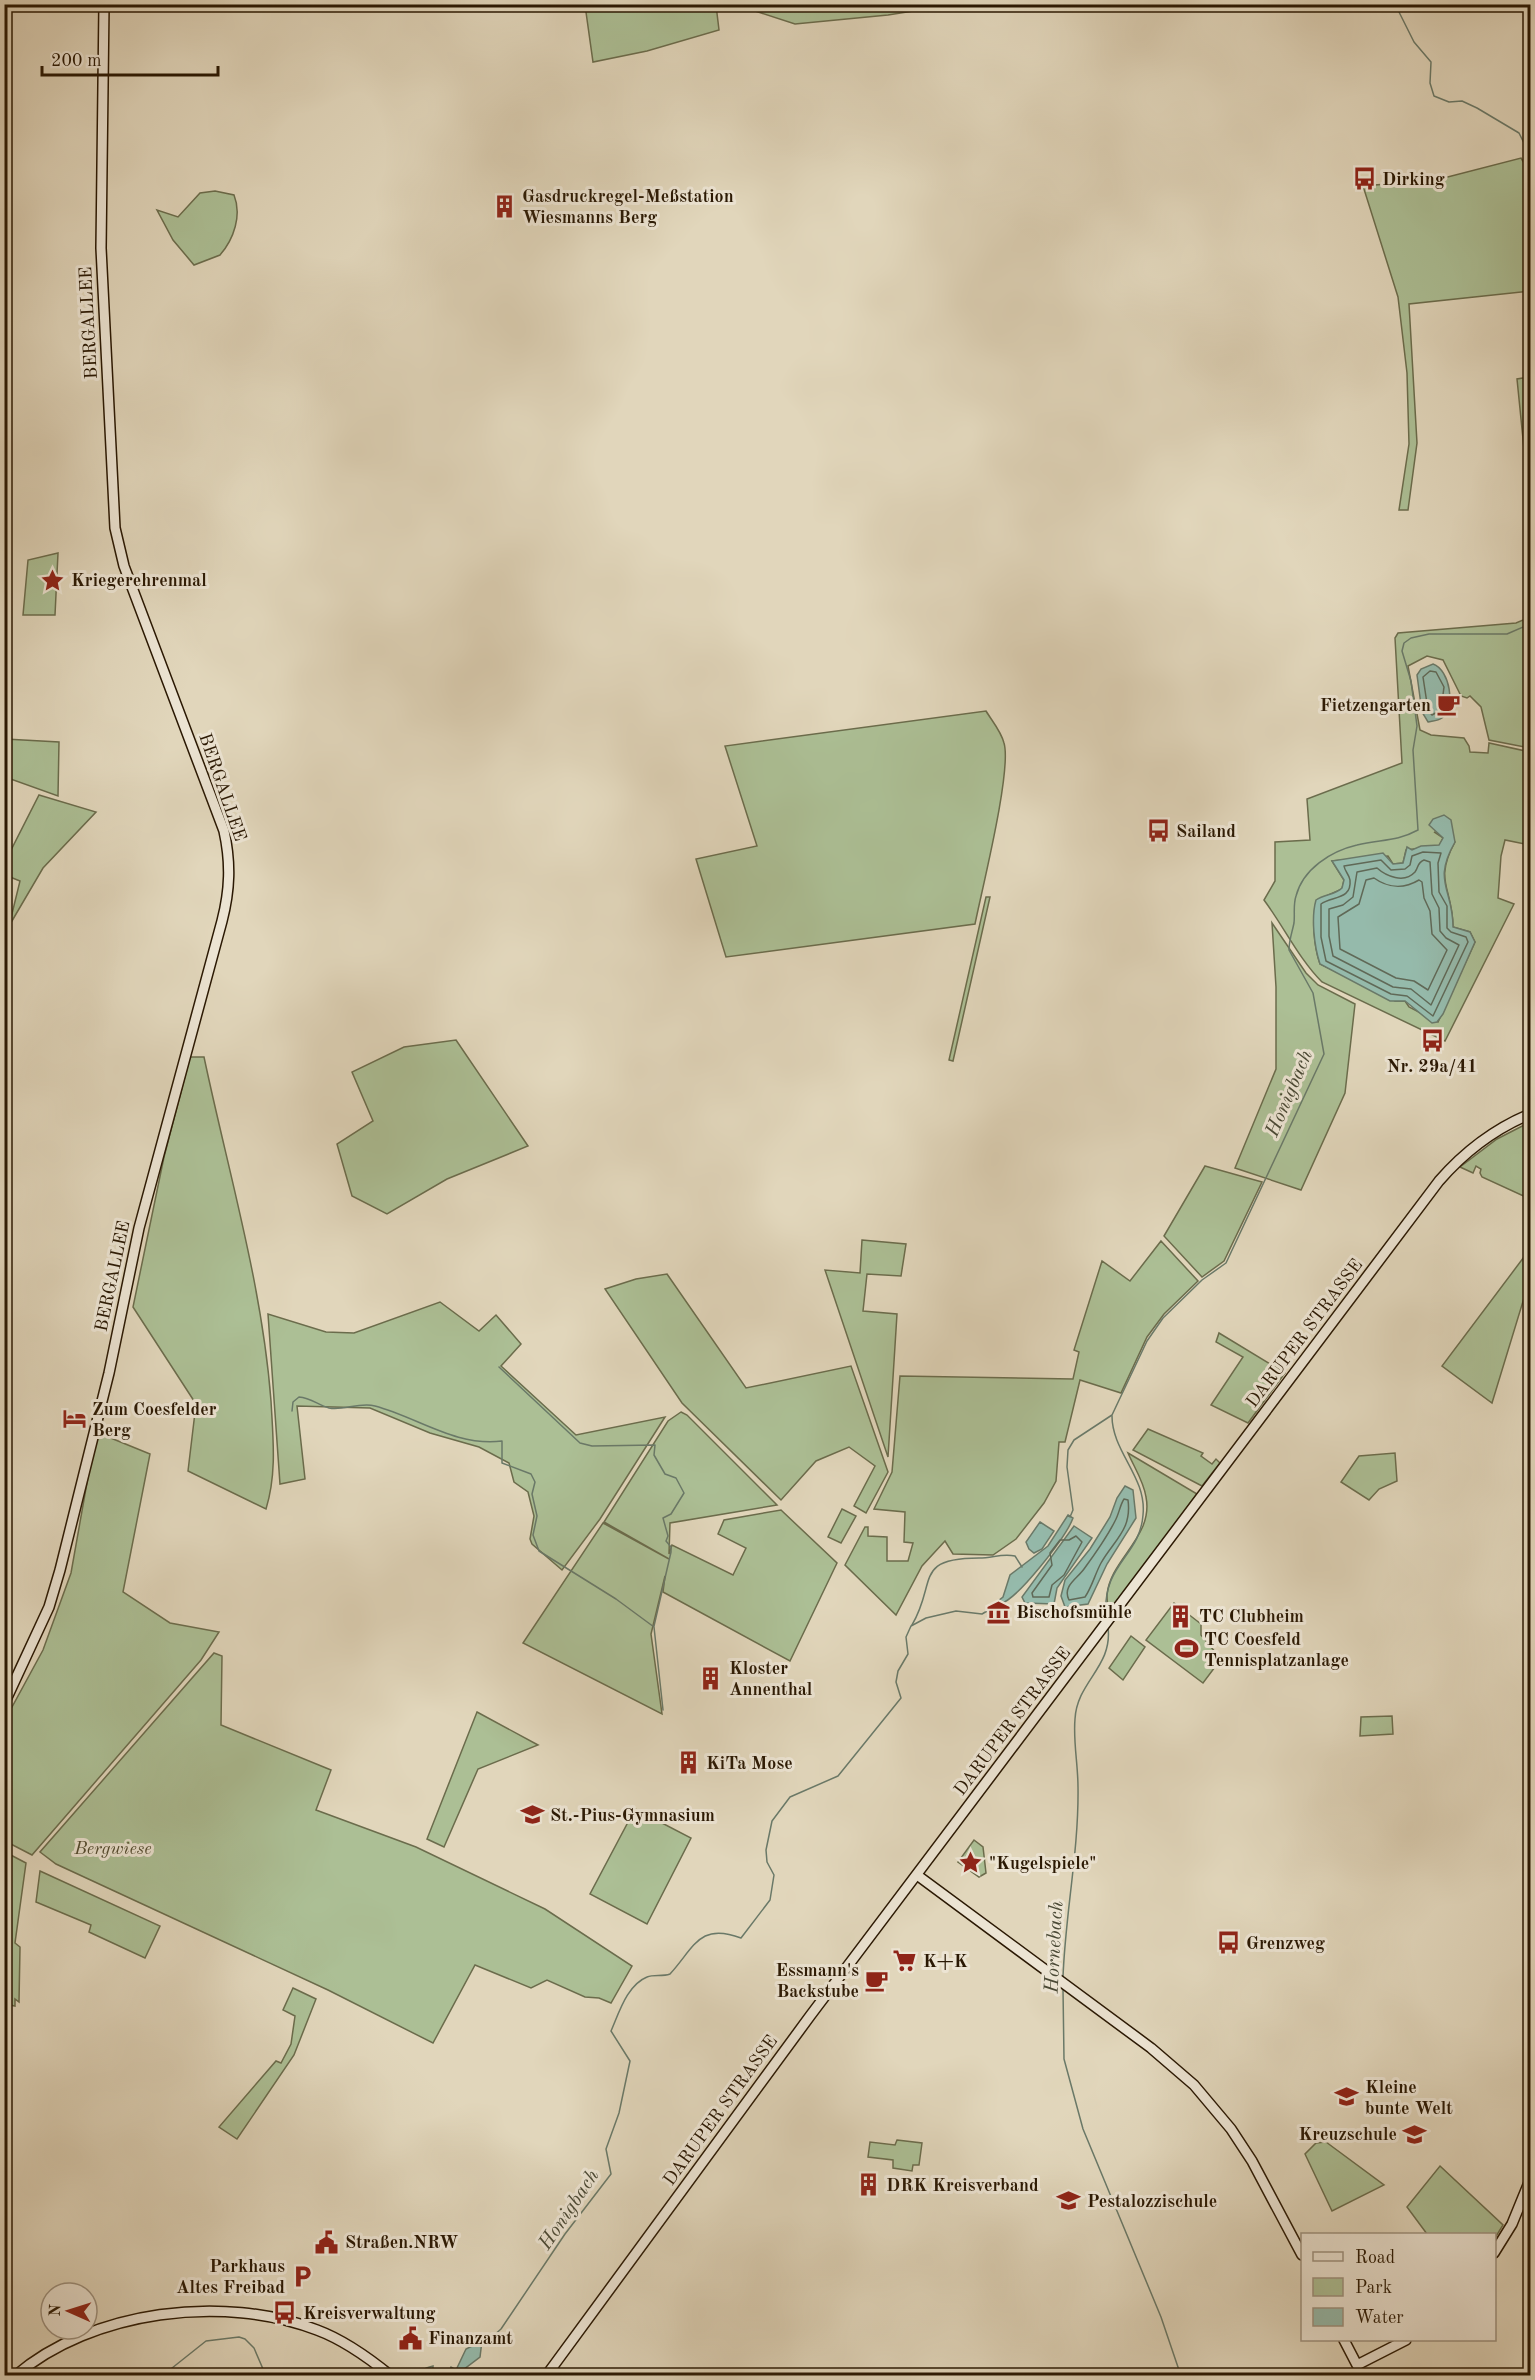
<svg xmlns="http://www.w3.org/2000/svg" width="1535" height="2380" font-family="'Old Standard TT',serif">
	<rect width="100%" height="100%" fill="#e1d6bb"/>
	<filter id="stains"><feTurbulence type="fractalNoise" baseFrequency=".00333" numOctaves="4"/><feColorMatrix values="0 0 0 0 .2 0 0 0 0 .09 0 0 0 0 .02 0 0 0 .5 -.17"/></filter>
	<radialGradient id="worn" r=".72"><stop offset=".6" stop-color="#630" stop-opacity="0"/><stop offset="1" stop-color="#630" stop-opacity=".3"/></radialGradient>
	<g fill="#acbf95" stroke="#6b6c4c" stroke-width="1.5" fill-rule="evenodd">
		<path d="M585,5H716L719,30L647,51L593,62Z"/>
		<path d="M737,5V4L951,5L888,15L795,24Z"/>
		<path d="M1521,158L1530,173V291L1409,304L1417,443L1408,510H1399L1409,444L1407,373L1398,297L1363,186L1436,180Z"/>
		<path d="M215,191L234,195C242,215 234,239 220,255L194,265L173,240L157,210L178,217L200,193Z"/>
		<path d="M1530,377V499H1529L1517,379Z"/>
		<path d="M58,553L55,615H23L28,560Z"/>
		<path d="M1530,617V748L1489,740L1481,707L1470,696L1467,698L1461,696L1443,660L1427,656L1408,666L1420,730L1431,735L1464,738L1469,746L1470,752L1488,753L1489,743L1530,752V845L1505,840L1501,856L1498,898L1514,904L1445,1041L1322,982C1299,959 1284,927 1264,900L1275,881V842L1310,840L1307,799L1402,763L1395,638L1398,633L1516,623ZM1434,832L1455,842C1433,882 1453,888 1453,927L1470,932L1475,942L1438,1022L1409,1007L1405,1001H1395L1320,964C1314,947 1311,917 1317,900L1342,889L1344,880L1332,861L1388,856L1393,864L1403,863L1406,850L1439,846L1443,838Z"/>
		<path d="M986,711C992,721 1001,731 1004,743C1012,770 982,889 975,924L726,957L696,859L757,846L725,746Z"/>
		<path d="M5,739L59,742L58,796L5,777Z"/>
		<path d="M39,795L96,812L43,868L9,926L20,881L5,875V862Z"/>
		<path d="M986,897H990L953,1061L949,1060Z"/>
		<path d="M1272,923L1306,973L1318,985L1355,1004L1345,1093L1301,1190L1235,1168L1276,1069V987Z"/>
		<path d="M456,1040L528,1146L447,1179L387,1214L352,1196L337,1144L373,1121L352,1072L404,1047Z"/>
		<path d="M190,1057H204C228,1171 262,1284 271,1401C273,1438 277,1473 266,1509L188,1471L196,1404L133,1307L164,1157Z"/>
		<path d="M1530,1122V1199L1482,1177L1480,1173L1481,1169L1476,1166L1473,1173L1460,1167L1497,1139Z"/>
		<path d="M1205,1166L1262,1182L1224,1261L1202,1277L1164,1236Z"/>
		<path d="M862,1240L906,1244L901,1276L867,1274L863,1311L897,1314L888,1457L825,1270L860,1273Z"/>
		<path d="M1161,1241L1198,1281L1164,1314L1147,1337L1121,1393L1080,1380L1065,1442H1059L1056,1481L1044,1503L1016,1539L993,1555L953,1554L945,1541L922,1566L896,1615L845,1565L865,1527H868V1536L887,1537V1561H908L913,1543L904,1542L905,1512L874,1509L892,1472L900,1376L1073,1379L1079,1352L1074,1350L1102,1261L1130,1281Z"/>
		<path d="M1530,1249L1527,1277L1530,1278V1299L1524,1298L1492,1403L1442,1366Z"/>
		<path d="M667,1274L746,1388L851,1366L888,1472L866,1513L854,1506L875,1466L849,1447L816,1461L781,1500L682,1403L605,1289L636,1279Z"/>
		<path d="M440,1302L479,1331L496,1315L521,1344L501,1366L576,1435L665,1417L600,1519L562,1570L532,1544L530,1539L534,1516L528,1492L514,1482L509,1463L479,1447L430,1433L370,1408L297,1406L305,1479L280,1484L268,1314L326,1332L354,1333Z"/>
		<path d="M1219,1333L1285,1373L1248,1423L1211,1405L1243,1357L1216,1342Z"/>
		<path d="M681,1412L687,1415L777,1505L670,1523L669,1554L672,1545L733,1575L746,1548L718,1534L724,1520L781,1510L837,1563L790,1661L663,1592L665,1576L651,1634L662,1714L523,1643L603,1523L669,1559L604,1522L668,1421Z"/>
		<path d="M1148,1429L1203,1453L1201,1456L1212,1464L1216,1459L1220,1463L1202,1486L1133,1450Z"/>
		<path d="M96,1432L150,1454L123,1592L170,1623L219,1632L201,1660L32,1855L5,1841V1720L43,1650L71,1573Z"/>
		<path d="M1128,1453L1197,1494L1109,1614C1108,1608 1107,1601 1107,1595C1110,1559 1154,1537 1146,1497C1144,1482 1134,1467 1128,1453Z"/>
		<path d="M1395,1453L1397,1481L1379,1489L1369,1500L1341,1482L1359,1456Z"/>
		<path d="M842,1509L856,1516L841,1543L828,1537Z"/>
		<path d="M1174,1603L1201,1624V1635L1221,1659L1203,1683L1146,1640Z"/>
		<path d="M1131,1636L1145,1647L1123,1680L1109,1668Z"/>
		<path d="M214,1653L222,1656L221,1725L331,1770L316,1810L416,1847L545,1909L632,1966L611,2003L599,1998L585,1997L547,1980L531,1988L475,1965L433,2043L328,1990L56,1864L40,1852Z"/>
		<path d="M477,1712L538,1745L478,1769L444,1847L427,1839Z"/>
		<path d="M1392,1716L1393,1734L1360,1736L1361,1717Z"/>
		<path d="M635,1809L691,1838L647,1924L590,1894Z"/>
		<path d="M974,1840L983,1847L986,1873L979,1877L958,1862Z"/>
		<path d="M5,1852L26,1863L15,1943L20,1947L19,2002L15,1999V2006L5,2004L4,1993H8C11,1979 10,1961 4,1948Z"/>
		<path d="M40,1871L160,1926L145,1958L89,1932L91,1925L36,1902Z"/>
		<path d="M293,1988L316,1999L294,2055L237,2139L219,2127L276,2061L281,2063L291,2044L295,2016L283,2010Z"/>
		<path d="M897,2140L922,2143L919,2165H913L912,2171L893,2168V2160L868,2157L870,2142L895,2145Z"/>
		<path d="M1326,2142L1384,2185L1332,2211L1305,2154L1316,2143Z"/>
		<path d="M1440,2166L1503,2225L1495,2238L1494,2234H1427L1407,2207Z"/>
	</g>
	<g fill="#95baab" stroke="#6a7968" stroke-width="1.5">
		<path d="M1433,664C1450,670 1456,707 1442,718C1438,721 1432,721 1428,722L1422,712L1417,675L1421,669Z"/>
		<path d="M1444,815L1451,820L1455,842C1432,882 1453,888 1453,927L1470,932L1475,942L1443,1014L1437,1022L1432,1023L1405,1001H1390L1320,964C1314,946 1311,917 1316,900C1325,894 1335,895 1342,888L1344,880L1332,861L1383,853L1393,864L1403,863L1407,847L1412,850L1421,846L1439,845L1443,838L1429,825L1433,819Z"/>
		<path d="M1125,1486L1133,1490L1136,1518L1107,1564L1088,1604L1065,1607L1061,1596L1065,1580L1090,1549L1110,1517L1117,1498Z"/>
		<path d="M1068,1515L1073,1518C1066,1537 1018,1599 1000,1604L998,1601L1003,1597L1010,1575L1048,1546Z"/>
		<path d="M1040,1522L1054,1531L1042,1549L1034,1553L1029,1549L1026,1542Z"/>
		<path d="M1074,1526L1092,1538L1057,1588L1054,1604L1025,1603L1022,1597Z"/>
		<path d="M482,2341L480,2357L463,2370L462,2375H425L426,2368L433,2366V2370L438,2374L440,2371L448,2374L451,2367L456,2370L466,2349Z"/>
	</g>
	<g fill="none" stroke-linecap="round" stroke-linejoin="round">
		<g stroke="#606957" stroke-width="1.5">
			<path d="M1430,671L1436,672L1444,687L1441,710L1432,715L1428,710L1423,677Z"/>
			<path d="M1423,852L1441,853L1438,863L1439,892L1447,906V928L1451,932L1466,937L1468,942L1433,1016L1407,996L1391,994L1326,961L1321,937V904C1332,896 1352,900 1350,880C1349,874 1345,872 1344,866L1381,860L1391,870L1405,869L1410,865L1412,856Z"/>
			<path d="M1424,860L1430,862L1432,894L1439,908L1440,931L1446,938L1459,945L1431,1005L1411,989L1393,987L1333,956L1329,936V909L1343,905L1353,897L1357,872L1377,868C1386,876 1404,884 1415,872C1419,866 1417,863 1424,860Z"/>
			<path d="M1374,878C1388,888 1404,889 1419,880L1422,882L1424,898L1430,911L1432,934L1447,950L1428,990L1414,981L1396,978L1340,949L1338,917L1359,904L1366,880Z"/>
			<path d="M1124,1499L1128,1500C1132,1530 1114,1540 1101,1563C1095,1574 1092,1587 1085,1597L1069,1600C1062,1586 1077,1579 1084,1569C1095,1554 1107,1537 1115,1521C1119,1514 1120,1505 1124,1499Z"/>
			<path d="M1076,1536L1082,1542L1064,1575L1052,1585L1049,1597H1033L1032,1593L1052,1565L1050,1553L1060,1540H1069Z"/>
		</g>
		<g stroke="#6a7968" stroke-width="1.5">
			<path d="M1395,4L1414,42L1431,62L1430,83L1434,96L1449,102L1462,101L1477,108L1519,133L1530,155"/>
			<path d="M499,1367L580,1443L592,1446L655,1445L654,1455L665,1474L676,1478L684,1493L671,1514L663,1518L668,1536L666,1541L671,1547V1552L654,1626"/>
			<path d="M292,1411L293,1402L299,1397C311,1398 318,1405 329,1408C343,1411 359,1402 375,1406C417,1417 456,1447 502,1441V1463L531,1474L535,1482L532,1494L537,1516L533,1535L539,1551L616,1599L654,1627L663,1710"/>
			<path d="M1070,1517L1073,1510L1067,1467L1068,1450L1074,1440L1112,1415L1147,1341L1163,1318L1202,1280L1226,1263L1324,1054L1313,993L1289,950C1289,940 1292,933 1294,923C1295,914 1293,905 1296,896C1303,869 1331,851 1357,845C1380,839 1396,842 1418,830L1413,750L1417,726L1411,681L1402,651L1404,643L1411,638L1429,634H1507L1530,624"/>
			<path d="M1106,1616C1102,1563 1140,1557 1143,1515C1147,1477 1112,1452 1112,1416"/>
			<path d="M912,1625C937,1583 913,1558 979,1558C993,1558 1002,1553 1015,1556L1022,1567"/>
			<path d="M1063,1978C1065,1915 1079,1851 1078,1787C1078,1764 1073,1741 1075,1719C1077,1681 1113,1667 1108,1627"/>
			<path d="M1063,1989L1064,2059L1083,2129L1161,2317L1181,2376"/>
			<path d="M483,2345L501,2329L565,2234L611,2174L606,2149L619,2113L630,2061L611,2031C619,2013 627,1985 647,1977C654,1974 662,1977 670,1974C694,1948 699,1922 741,1938L770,1900L774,1875L767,1862L766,1850L772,1821L790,1797L838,1776L901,1698L896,1682L898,1671L908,1654L906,1637L911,1626L926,1618L956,1611L982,1614L999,1604"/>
			<path d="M4,2366H9"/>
			<path d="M162,2376L206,2341L239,2337L245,2339L254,2348L266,2376"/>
		</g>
		<defs>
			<g id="secondary">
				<path d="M4,1704L49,1607L60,1570L109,1373L139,1228L222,921C230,890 231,863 224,831L124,566L115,528L101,248L104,4"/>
				<path d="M917,1875L1151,2048L1194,2085L1231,2129L1252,2161L1302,2255"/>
				<path d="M1494,2253L1512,2224L1530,2180"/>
				<path d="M1344,2340L1357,2365L1406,2340"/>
				<path d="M15,2376C92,2310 224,2294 317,2330C344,2340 369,2358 391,2376"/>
				<path d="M546,2376L810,2016L1439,1181C1465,1151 1494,1129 1530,1114"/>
			</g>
		</defs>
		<use href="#secondary" stroke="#2a1803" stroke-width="12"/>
		<use href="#secondary" stroke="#ece4d3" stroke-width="9"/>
	</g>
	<defs>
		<symbol id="bus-bare" viewBox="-9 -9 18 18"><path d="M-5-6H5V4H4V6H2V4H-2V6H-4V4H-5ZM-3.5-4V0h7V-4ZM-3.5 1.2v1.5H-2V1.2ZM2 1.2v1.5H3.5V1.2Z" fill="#8f2418" stroke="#ece4d3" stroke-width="2.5" paint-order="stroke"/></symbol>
		<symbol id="building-bare" viewBox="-9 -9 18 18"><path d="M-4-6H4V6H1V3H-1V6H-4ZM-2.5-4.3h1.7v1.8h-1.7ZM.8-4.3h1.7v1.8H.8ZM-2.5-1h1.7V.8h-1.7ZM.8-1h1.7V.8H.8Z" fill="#8f2418" stroke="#ece4d3" stroke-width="2.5" paint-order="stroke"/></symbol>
		<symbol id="sight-bare" viewBox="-9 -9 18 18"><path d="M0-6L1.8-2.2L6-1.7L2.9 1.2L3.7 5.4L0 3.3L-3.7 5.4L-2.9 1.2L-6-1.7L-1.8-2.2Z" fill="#8f2418" stroke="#ece4d3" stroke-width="2.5" paint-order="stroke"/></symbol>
		<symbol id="cafe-bare" viewBox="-9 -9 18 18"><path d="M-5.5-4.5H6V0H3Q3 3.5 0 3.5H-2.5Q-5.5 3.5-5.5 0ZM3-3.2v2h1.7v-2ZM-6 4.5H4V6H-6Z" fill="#8f2418" stroke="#ece4d3" stroke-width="2.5" paint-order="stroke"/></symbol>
		<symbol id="hotel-bare" viewBox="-9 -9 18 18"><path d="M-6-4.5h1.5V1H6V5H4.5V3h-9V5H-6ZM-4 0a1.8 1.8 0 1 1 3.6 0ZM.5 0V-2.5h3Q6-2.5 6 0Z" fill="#8f2418" stroke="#ece4d3" stroke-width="2.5" paint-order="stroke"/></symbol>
		<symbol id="museum-bare" viewBox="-9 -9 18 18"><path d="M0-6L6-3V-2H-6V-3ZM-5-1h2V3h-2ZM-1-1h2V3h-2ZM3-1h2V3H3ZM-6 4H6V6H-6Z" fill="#8f2418" stroke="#ece4d3" stroke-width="2.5" paint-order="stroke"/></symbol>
		<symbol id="stadium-bare" viewBox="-9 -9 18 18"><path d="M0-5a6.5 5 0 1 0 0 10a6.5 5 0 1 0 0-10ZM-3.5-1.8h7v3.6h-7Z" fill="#8f2418" stroke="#ece4d3" stroke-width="2.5" paint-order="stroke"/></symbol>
		<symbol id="school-bare" viewBox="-9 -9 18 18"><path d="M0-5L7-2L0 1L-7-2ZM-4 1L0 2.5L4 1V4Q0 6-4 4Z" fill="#8f2418" stroke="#ece4d3" stroke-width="2.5" paint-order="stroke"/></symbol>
		<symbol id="supermarket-bare" viewBox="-9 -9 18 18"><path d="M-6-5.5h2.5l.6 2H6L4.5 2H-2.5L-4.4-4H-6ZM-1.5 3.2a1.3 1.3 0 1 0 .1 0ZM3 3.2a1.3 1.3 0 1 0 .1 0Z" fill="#8f2418" stroke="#ece4d3" stroke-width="2.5" paint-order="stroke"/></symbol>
		<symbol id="civic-bare" viewBox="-9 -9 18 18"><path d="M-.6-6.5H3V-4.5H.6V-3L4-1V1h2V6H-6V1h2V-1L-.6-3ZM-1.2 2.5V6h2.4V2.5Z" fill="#8f2418" stroke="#ece4d3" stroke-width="2.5" paint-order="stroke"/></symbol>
		<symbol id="parking-bare" viewBox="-9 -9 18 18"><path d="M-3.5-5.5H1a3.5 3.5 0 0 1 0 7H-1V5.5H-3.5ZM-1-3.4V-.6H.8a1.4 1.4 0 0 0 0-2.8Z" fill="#8f2418" stroke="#ece4d3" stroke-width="2.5" paint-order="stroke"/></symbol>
	</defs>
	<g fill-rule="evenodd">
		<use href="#bus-bare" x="1348" y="162" width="33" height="33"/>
		<use href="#building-bare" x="488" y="190" width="33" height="33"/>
		<use href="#sight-bare" x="36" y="564" width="33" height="33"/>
		<use href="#cafe-bare" x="1432" y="688" width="33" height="33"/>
		<use href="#bus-bare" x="1142" y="814" width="33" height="33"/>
		<use href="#bus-bare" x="1416" y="1024" width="33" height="33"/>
		<use href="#hotel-bare" x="58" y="1402" width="33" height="33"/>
		<use href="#museum-bare" x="982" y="1596" width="33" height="33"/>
		<use href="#building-bare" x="1164" y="1600" width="33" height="33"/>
		<use href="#stadium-bare" x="1170" y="1632" width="33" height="33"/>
		<use href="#building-bare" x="694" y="1662" width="33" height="33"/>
		<use href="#building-bare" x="672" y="1746" width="33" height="33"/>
		<use href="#school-bare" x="516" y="1798" width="33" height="33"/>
		<use href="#sight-bare" x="954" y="1846" width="33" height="33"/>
		<use href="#bus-bare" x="1212" y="1926" width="33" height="33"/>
		<use href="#supermarket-bare" x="888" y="1944" width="33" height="33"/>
		<use href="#cafe-bare" x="860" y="1964" width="33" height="33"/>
		<use href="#school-bare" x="1330" y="2080" width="33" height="33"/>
		<use href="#school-bare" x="1398" y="2118" width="33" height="33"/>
		<use href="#building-bare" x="852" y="2168" width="33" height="33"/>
		<use href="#school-bare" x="1052" y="2184" width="33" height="33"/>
		<use href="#civic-bare" x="310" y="2226" width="33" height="33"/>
		<use href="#parking-bare" x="286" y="2260" width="33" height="33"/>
		<use href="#bus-bare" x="268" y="2296" width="33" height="33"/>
		<use href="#civic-bare" x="394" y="2322" width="33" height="33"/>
	</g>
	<g text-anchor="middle" stroke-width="6" stroke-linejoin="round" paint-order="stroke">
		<g font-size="18" font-weight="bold" fill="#2a1803" stroke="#ece4d3" text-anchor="start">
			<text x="1382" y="185">Dirking</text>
			<text x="522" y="202">Gasdruckregel-Meßstation<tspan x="522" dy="21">Wiesmanns Berg</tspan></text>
			<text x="71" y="586">Kriegerehrenmal</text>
			<text x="1431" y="711" text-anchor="end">Fietzengarten</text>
			<text x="1176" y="837">Sailand</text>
			<text x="1432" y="1072" text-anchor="middle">Nr. 29a/41</text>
			<text x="92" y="1415">Zum Coesfelder<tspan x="92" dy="21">Berg</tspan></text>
			<text x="1016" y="1618">Bischofsmühle</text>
			<text x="1199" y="1622">TC Clubheim</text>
			<text x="1204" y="1645">TC Coesfeld<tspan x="1204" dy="21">Tennisplatzanlage</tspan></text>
			<text x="729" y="1674">Kloster<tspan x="729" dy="21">Annenthal</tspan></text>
			<text x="706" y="1769">KiTa Mose</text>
			<text x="550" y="1821">St.-Pius-Gymnasium</text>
			<text x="989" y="1869">"Kugelspiele"</text>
			<text x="1246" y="1949">Grenzweg</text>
			<text x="923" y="1967">K+K</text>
			<text x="859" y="1976" text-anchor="end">Essmann's<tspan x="859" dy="21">Backstube</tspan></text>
			<text x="1365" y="2093">Kleine<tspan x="1365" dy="21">bunte Welt</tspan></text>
			<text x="1397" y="2140" text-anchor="end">Kreuzschule</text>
			<text x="886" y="2191">DRK Kreisverband</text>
			<text x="1087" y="2207">Pestalozzischule</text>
			<text x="345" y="2248">Straßen.NRW</text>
			<text x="285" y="2272" text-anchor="end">Parkhaus<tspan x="285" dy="21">Altes Freibad</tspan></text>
			<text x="303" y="2319">Kreisverwaltung</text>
			<text x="428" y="2344">Finanzamt</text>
		</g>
		<g font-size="18" fill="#2a1803" stroke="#ece4d3">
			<text transform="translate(88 323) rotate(-93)" y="6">BERGALLEE</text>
			<text transform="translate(223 787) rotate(71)" y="6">BERGALLEE</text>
			<text transform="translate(112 1276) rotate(-78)" y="6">BERGALLEE</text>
			<text transform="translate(1304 1333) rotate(-53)" y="6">DARUPER STRASSE</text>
			<text transform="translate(1012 1721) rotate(-53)" y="6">DARUPER STRASSE</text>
			<text transform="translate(720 2110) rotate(-54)" y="6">DARUPER STRASSE</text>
		</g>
		<g font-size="18" font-style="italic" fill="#514a2f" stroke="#ece4d3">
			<text x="113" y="1854">Bergwiese</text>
		</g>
		<g font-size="20" font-style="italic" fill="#4a4935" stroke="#ece4d3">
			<text transform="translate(1288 1093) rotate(-67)" y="7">Honigbach</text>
			<text transform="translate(1053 1947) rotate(-87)" y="7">Hornebach</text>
			<text transform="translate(568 2209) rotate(-56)" y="7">Honigbach</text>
		</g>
	</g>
	<rect width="1535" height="2380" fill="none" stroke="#e1d6bb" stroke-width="24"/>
	<rect x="6" y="6" width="1523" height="2368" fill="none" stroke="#2a1803" stroke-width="3"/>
	<rect x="12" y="12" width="1511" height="2356" fill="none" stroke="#2a1803" stroke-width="1.5"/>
	<rect x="1301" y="2233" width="195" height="108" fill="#ece4d3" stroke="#9e9280" stroke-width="1.5"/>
	<rect x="1313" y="2252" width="30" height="9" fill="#ece4d3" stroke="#9e9280" stroke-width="1.5"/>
	<text x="1355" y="2263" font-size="18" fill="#2a1803">Road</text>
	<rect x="1313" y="2278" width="30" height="18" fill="#acbf95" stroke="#9e9280" stroke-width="1.5"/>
	<text x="1355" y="2293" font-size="18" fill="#2a1803">Park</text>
	<rect x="1313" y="2308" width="30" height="18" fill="#95baab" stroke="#9e9280" stroke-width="1.5"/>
	<text x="1355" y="2323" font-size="18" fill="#2a1803">Water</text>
	<g transform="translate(69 2311) rotate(273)"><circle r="28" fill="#ece4d3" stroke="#9e9280" stroke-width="1.5"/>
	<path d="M0-4.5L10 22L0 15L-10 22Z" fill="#8f2418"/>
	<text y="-9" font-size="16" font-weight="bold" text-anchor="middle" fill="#2a1803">N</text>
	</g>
	<path d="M42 66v9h176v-9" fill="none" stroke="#2a1803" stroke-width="3"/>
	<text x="51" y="66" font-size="18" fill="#2a1803" stroke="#ece4d3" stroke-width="4.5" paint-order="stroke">200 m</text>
	<rect width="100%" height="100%" filter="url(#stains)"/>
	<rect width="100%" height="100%" fill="url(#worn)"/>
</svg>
